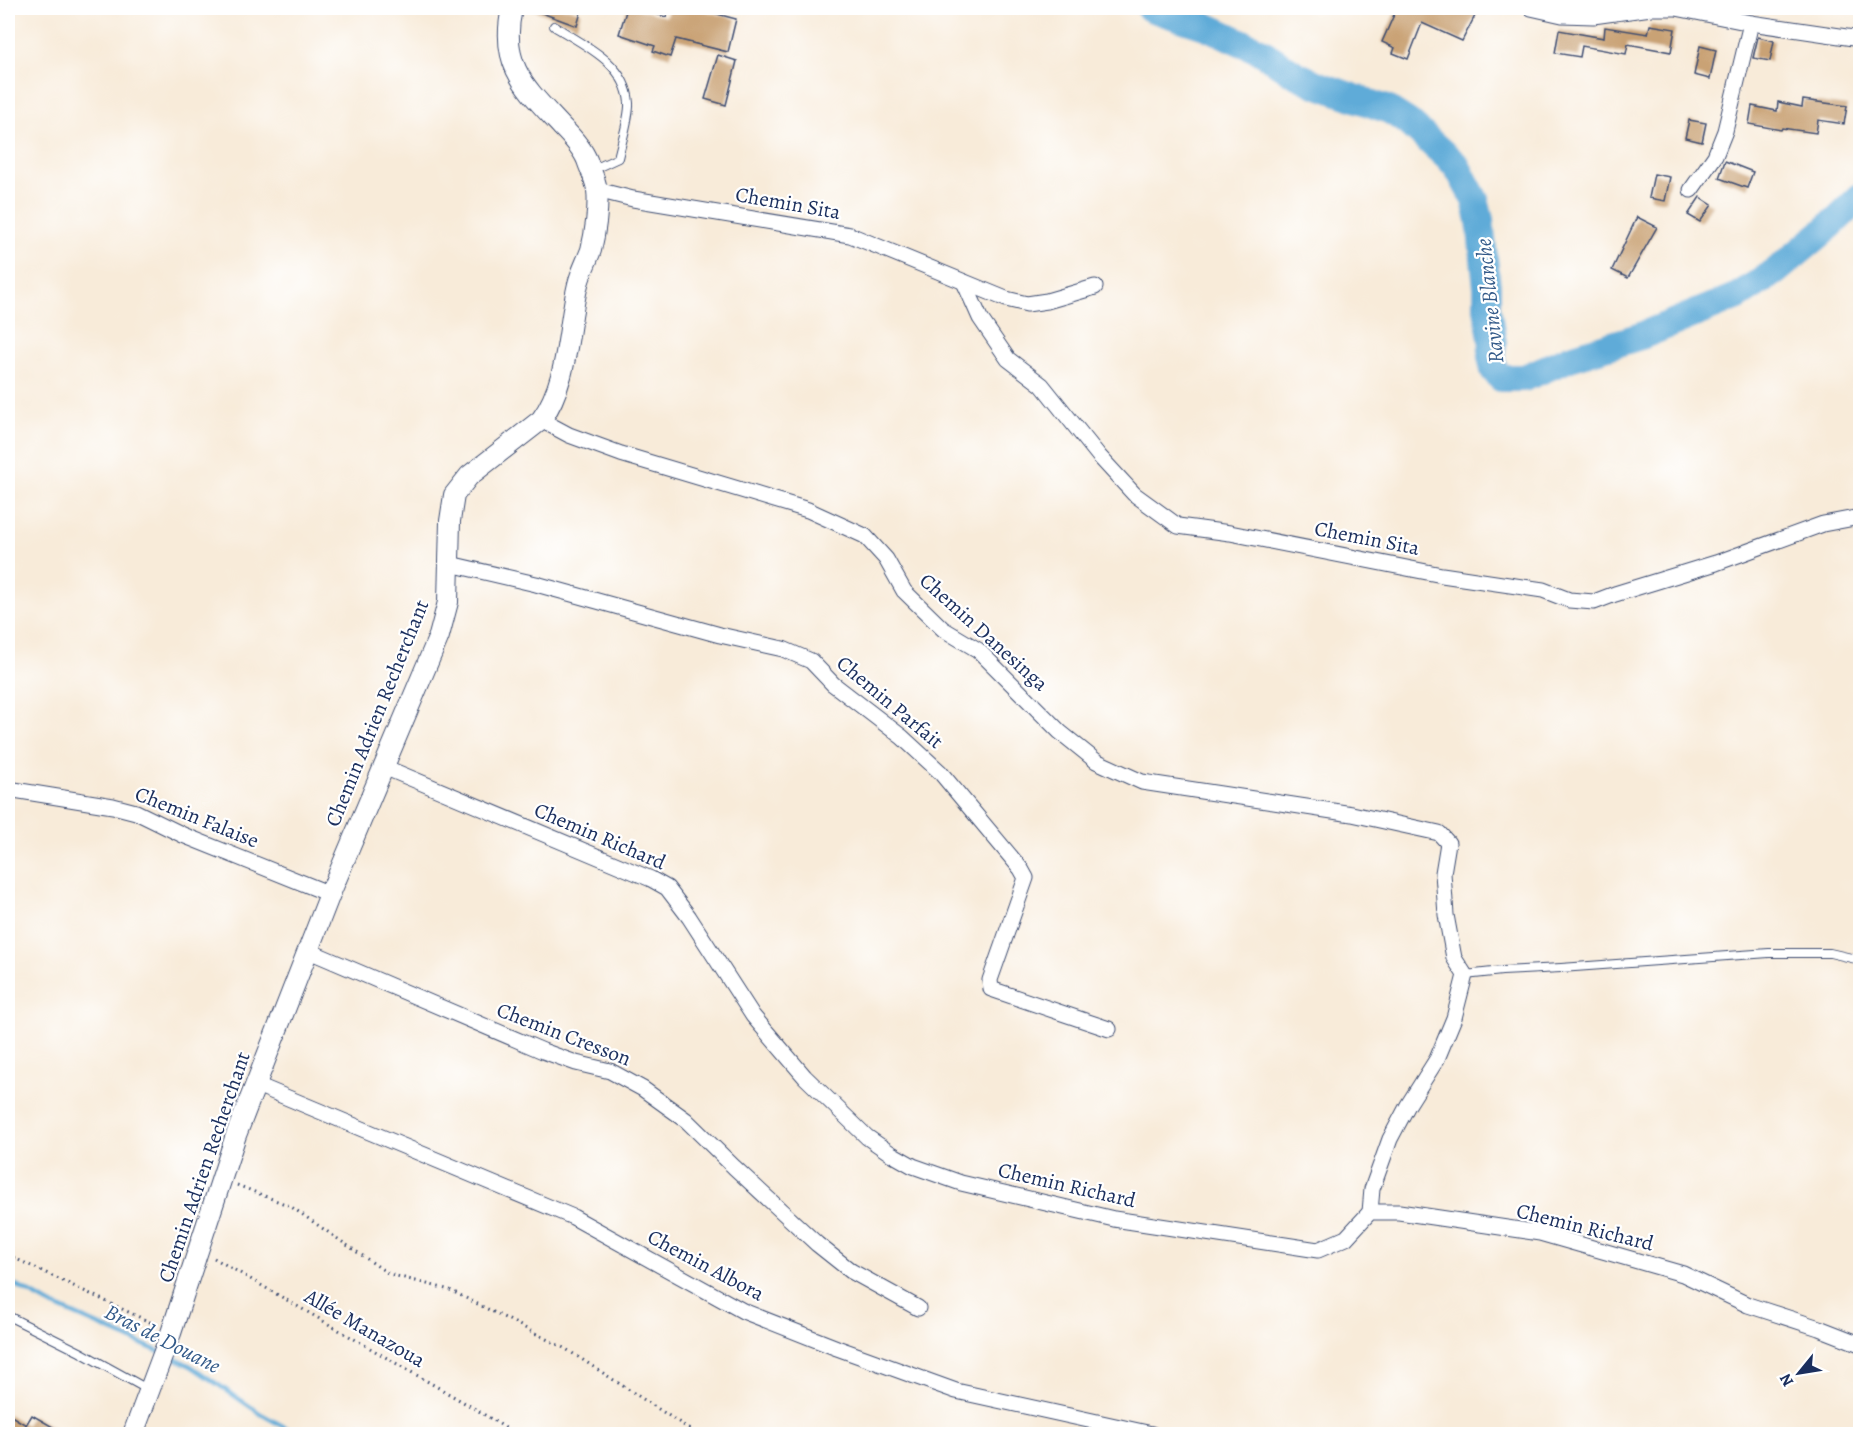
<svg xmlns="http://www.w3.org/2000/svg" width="1868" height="1442" font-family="Alegreya,serif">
	<rect width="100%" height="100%" fill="#fff"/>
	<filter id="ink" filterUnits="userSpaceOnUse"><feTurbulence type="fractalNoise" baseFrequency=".0167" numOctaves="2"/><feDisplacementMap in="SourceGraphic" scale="12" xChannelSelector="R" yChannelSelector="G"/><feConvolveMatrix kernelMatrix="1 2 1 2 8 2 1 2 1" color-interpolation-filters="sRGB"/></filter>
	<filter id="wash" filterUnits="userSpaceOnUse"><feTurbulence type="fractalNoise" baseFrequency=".008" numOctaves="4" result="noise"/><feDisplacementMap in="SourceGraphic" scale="24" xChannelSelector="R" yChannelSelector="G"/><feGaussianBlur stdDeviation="1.35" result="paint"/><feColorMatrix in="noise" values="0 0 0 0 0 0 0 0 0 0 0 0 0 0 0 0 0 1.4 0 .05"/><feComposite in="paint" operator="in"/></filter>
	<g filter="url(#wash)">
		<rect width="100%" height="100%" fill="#f8ebd9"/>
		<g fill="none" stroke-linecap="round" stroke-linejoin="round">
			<g stroke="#5fabd8" stroke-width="4.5">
				<path d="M8,1281L50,1304L160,1352"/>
				<path d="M168,1355L191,1366L261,1414L297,1434"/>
			</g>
			<path stroke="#5fabd8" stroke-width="28" d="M1150,8L1208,27L1260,51L1295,74L1316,84L1389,110L1408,122L1456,165L1475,200L1480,220L1487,287V308L1493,344L1491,356L1494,370L1501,378H1524L1570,358L1641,336L1738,296L1775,272L1831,225L1860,197"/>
		</g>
		<g id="blocks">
			<g fill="#c9a274">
				<path d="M531,8H568L581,12L577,26L531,9Z"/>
				<path d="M627,8H635L666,17L669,8H695L736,19L728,52L676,39L670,57L653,51L655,46L619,34Z"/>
				<path d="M1397,8H1479L1462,41L1422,23L1408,59L1393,53L1395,48L1382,42Z"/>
				<path d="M1650,25L1675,29L1671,52L1628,44L1626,54L1582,46L1580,57L1555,53L1559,30L1604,38L1605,27L1648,34Z"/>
				<path d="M1758,37L1774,41L1770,61L1753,58Z"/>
				<path d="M1700,46L1716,50L1710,79L1694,75Z"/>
				<path d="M718,55L737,61L726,105L705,99Z"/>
				<path d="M1803,100L1847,106L1844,124L1818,120L1816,133L1782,128L1781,130L1749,124L1752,106L1777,111L1778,102L1802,107Z"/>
				<path d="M1689,120L1706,123L1702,142L1685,138Z"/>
				<path d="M1725,161L1753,172L1747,188L1719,178Z"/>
				<path d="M1654,174L1670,177L1665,201L1649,198Z"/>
				<path d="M1700,197L1712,205L1700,222L1688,215Z"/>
				<path d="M1637,217L1657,227L1628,278L1612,270Z"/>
				<path d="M8,1414L26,1425L32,1415L65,1434H8Z"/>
			</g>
		</g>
	</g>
	<g filter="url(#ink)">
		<use href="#blocks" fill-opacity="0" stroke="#3c4b70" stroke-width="1.5"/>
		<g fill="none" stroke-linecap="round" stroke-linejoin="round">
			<defs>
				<g id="lane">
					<path d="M554,26C584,45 626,63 629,103C630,116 621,144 618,158L592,170"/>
					<path d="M1465,975L1502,971L1561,968L1769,953H1830L1860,960"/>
					<path d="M8,1316L80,1352L147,1389"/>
				</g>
				<g id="street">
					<path d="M1531,8L1562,15L1593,16L1651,8H1676L1751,23L1860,39"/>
					<path d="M597,190L633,199L850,235L1006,299L1027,304L1047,301L1095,287"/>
					<path d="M1691,190L1715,156L1725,131L1751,23"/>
					<path d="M964,282L980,318L1008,359L1042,385L1099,456L1134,494L1178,526L1230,533L1442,575L1543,590L1569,600L1594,602L1615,594L1716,563L1823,524L1860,517"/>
					<path d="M541,420L569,435L621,454L808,510L865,536L886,559L904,591L943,629L978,650L1060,732L1096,761L1142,782L1352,814L1439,833L1448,843L1443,873L1446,915L1454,958L1465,975L1454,1018L1437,1059L1408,1105L1390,1139L1372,1189L1370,1212"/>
					<path d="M450,564L536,584L720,635L783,649L811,661L833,684L902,737L940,772L1021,869L1026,878L990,980L991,989L1109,1029"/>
					<path d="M384,767L651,879L667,888L689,917L753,1016L805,1077L867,1137L890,1153L913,1166L961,1183L1114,1219L1318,1250L1346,1238L1370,1212H1399L1540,1233L1683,1274L1748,1305L1819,1328L1860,1344"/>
					<path d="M8,789L113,806L136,812L183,835L330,894"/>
					<path d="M309,951L543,1051L576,1063L610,1071L643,1089L686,1120L734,1167L817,1244L851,1271L918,1308"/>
					<path d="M257,1085L573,1217L743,1311L837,1348L956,1391L1152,1434"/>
				</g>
				<path id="secondary" d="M133,1434L171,1333L236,1135L330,894L439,636L448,602L450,521L454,495L469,476L541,420C569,381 567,329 578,284C581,272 587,261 591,250C595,234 599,207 597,190C596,181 590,169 587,160C582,148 571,136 562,127C526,88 499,66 512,8"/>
			</defs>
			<use href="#lane" stroke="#3c4b70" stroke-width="10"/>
			<use href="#street" stroke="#3c4b70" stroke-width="17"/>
			<use href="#secondary" stroke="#3c4b70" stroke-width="22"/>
			<g stroke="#3c4b70" stroke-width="3" stroke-dasharray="1.5 4.5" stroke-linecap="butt">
				<path d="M237,1185L290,1206L389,1274L450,1290L566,1349L697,1434"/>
				<path d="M8,1255L156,1325"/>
				<path d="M214,1258L477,1410L515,1434"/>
			</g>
			<use href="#lane" stroke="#fff" stroke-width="8"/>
			<use href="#street" stroke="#fff" stroke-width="15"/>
			<use href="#secondary" stroke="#fff" stroke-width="20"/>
		</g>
	</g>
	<g text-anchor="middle" stroke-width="4.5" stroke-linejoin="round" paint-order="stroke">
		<g font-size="21" fill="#1b2f5e" stroke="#fff">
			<text transform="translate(788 203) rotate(10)" y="7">Chemin Sita</text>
			<text transform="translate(1367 538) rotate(11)" y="7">Chemin Sita</text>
			<text transform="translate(984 632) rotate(42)" y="7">Chemin Danesinga</text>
			<text transform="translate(890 702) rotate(40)" y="7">Chemin Parfait</text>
			<text transform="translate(377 713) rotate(-68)" y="7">Chemin Adrien Recherchant</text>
			<text transform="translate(197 817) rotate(22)" y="7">Chemin Falaise</text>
			<text transform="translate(600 836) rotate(23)" y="7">Chemin Richard</text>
			<text transform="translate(564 1034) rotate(21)" y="7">Chemin Cresson</text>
			<text transform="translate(204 1167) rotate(-71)" y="7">Chemin Adrien Recherchant</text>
			<text transform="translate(1067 1185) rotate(13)" y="7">Chemin Richard</text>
			<text transform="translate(1585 1227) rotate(14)" y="7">Chemin Richard</text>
			<text transform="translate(706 1265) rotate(28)" y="7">Chemin Albora</text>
			<text transform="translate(365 1328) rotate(30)" y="7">Allée Manazoua</text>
		</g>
		<g font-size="22" font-style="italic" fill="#335a89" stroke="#fff">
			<text transform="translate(1489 301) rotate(-96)" y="8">Ravine Blanche</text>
			<text transform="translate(163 1338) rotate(27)" y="8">Bras de Douane</text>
		</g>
	</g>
	<rect width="1868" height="1442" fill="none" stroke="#fff" stroke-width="30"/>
	<g transform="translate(1799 1373) rotate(240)" stroke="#ffffff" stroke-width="4.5" paint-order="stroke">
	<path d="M0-4.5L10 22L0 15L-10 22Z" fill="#1b2f5e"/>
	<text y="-9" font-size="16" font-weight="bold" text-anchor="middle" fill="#1b2f5e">N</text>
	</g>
</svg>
